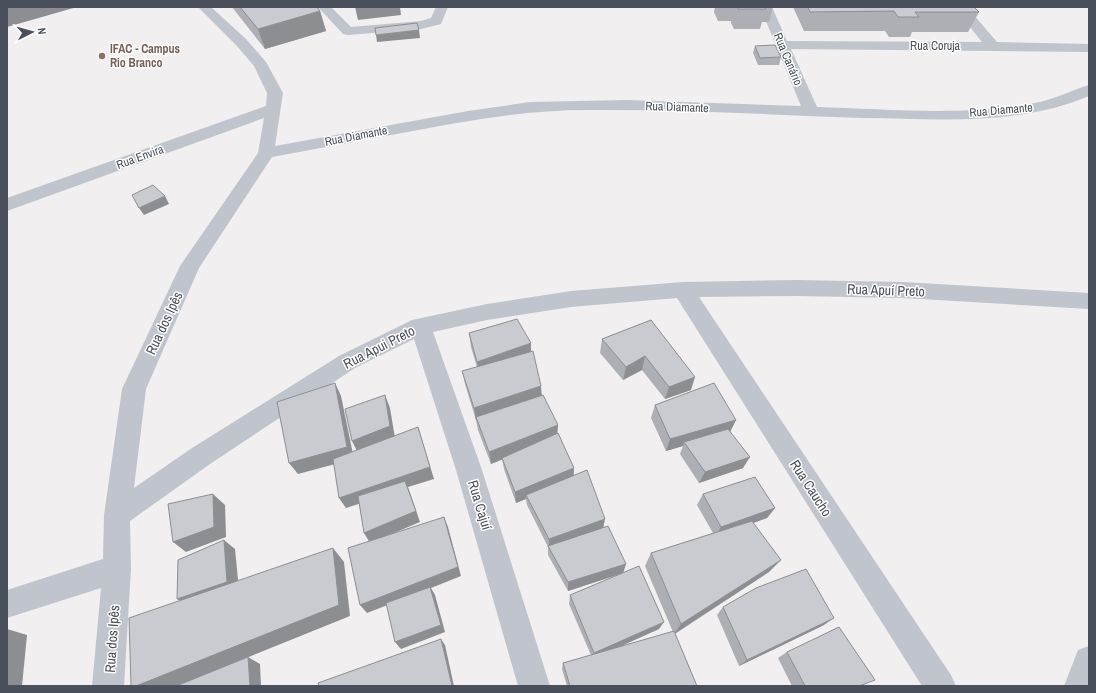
<svg xmlns="http://www.w3.org/2000/svg" width="1096" height="693" font-family="'Archivo Narrow',sans-serif">
	<rect width="100%" height="100%" fill="#f1efef"/>
	<g fill="none" stroke-linecap="round" stroke-linejoin="round">
		<g fill="#bfc4cd" fill-rule="evenodd">
			<path d="M198,7H211L246,39L266,62L283,93L275,146L468,111L530,102L627,100L801,106L760,7H772L787,41L982,42L954,7H967L997,42L1089,44V52L791,49L817,107C885,109 973,117 1040,102C1057,98 1072,90 1089,85V96C1019,126 939,119 864,118C772,115 679,109 587,110C524,110 464,121 402,133C359,141 315,149 272,157L199,268L146,389L134,488L192,448L339,356L412,320L487,304L571,291L683,282L796,280L903,282L1089,293V309L903,298L796,296L699,297L951,675L956,686H922L677,298L571,307L487,320L433,332L482,470L550,686H518L456,470L414,339L355,368L210,464L130,521L131,569L124,686H92L101,588L7,618V590L103,559L104,515L122,389L180,266L258,153L264,118L7,211V198L266,106L267,93L254,66L236,45Z"/>
			<path d="M318,7H331L351,27L421,21L431,18L436,7H448L441,24L421,29L348,35L343,34Z"/>
			<path d="M1089,646V686H1064L1078,650Z"/>
		</g>
	</g>
	<g fill="#adafb4">
		<path d="M232,7H317L320,11L326,31L265,49Z"/>
		<path d="M715,7H773L769,22H762L760,29H734L731,23V21H718L714,12Z"/>
		<path d="M793,7H974L979,12L968,32H912L910,37H889L885,31H804Z"/>
		<path d="M755,46L781,57L779,65H758L753,53Z"/>
		<path d="M651,320L691,390L665,399L642,370L623,380L600,353L602,339Z"/>
		<path d="M469,333L531,352L542,396L558,425L557,433L574,468V476L604,528L626,564L623,573L568,591L548,555V547L527,505L526,499L516,503L504,469L502,459L491,464L478,430L476,420L465,384L462,371L477,367L471,347Z"/>
		<path d="M655,405L736,420L730,432L743,468L699,483L680,454L683,446L666,451L651,418Z"/>
		<path d="M703,494L775,508L767,518L753,523L769,572L675,634L697,686H567L562,669L563,663L591,655L569,604L570,595L659,629L621,646L673,632L645,566L651,553L713,533L697,505Z"/>
		<path d="M723,607L824,625L739,666L717,615Z"/>
		<path d="M787,652L859,686H792L778,658Z"/>
	</g>
	<g fill="#8d8e92">
		<path d="M7,7H77L7,27Z"/>
		<path d="M355,7H400L401,15L358,20Z"/>
		<path d="M320,11L326,31L265,49L258,29Z"/>
		<path d="M419,30L420,38L377,42L376,35Z"/>
		<path d="M165,196L169,204L144,215L139,208Z"/>
		<path d="M531,343V357L479,375L477,362Z"/>
		<path d="M645,356L642,370L623,380L626,367Z"/>
		<path d="M695,377L691,390L665,399L669,387Z"/>
		<path d="M335,383L341,396L354,459L298,474L289,463Z"/>
		<path d="M541,386L542,399L476,417V421L474,408Z"/>
		<path d="M385,395L390,408L395,438L358,453L352,441Z"/>
		<path d="M736,420L730,432L684,442L683,446L666,451L670,439Z"/>
		<path d="M558,425L557,438L491,464L489,452Z"/>
		<path d="M418,427L434,479L408,487L420,522L370,543L364,533L408,488L346,508L339,498Z"/>
		<path d="M750,457L743,468L699,483L705,472Z"/>
		<path d="M574,468L573,479L526,495V499L516,503L515,492Z"/>
		<path d="M213,494L225,505L226,537L186,552L173,542Z"/>
		<path d="M775,508L767,518L715,537L721,527Z"/>
		<path d="M444,517L448,527L461,576L431,588L435,595L445,632L401,649L395,642L431,588L367,613L360,605Z"/>
		<path d="M605,519L603,529L549,549V539Z"/>
		<path d="M224,540L235,549L239,590L191,607L177,599Z"/>
		<path d="M333,548L344,562L350,616L177,686H136Z"/>
		<path d="M781,560L769,572L674,634L681,624Z"/>
		<path d="M626,564L623,573L568,591V582Z"/>
		<path d="M834,618L824,625L739,666L747,660Z"/>
		<path d="M664,622L659,629L592,659L594,653Z"/>
		<path d="M7,629L27,635L22,686H7Z"/>
		<path d="M441,639L445,645L454,686H452Z"/>
		<path d="M248,657L260,664L261,686H250Z"/>
	</g>
	<g fill="#c9cbd1" stroke="#8d8e92">
		<path d="M240,7H317L320,11L258,29Z"/>
		<path d="M737,7H764L766,9H738Z"/>
		<path d="M808,7H974L979,12H915L919,17H898L894,11L810,12Z"/>
		<path d="M417,23L419,30L376,35L375,28Z"/>
		<path d="M775,45L781,57L760,58L755,46Z"/>
		<path d="M153,185L165,196L139,208L132,195Z"/>
		<path d="M517,319L531,343L477,362L469,333Z"/>
		<path d="M651,320L695,377L669,387L645,356L626,367L602,339Z"/>
		<path d="M533,351L541,386L474,408L462,371Z"/>
		<path d="M335,383L347,447L289,463L277,402Z"/>
		<path d="M714,383L736,420L670,439L655,405Z"/>
		<path d="M385,395L390,426L352,441L345,409Z"/>
		<path d="M543,395L558,425L489,452L476,417Z"/>
		<path d="M418,427L430,467L339,498L333,459Z"/>
		<path d="M728,429L750,457L705,472L684,442Z"/>
		<path d="M558,433L574,468L515,492L502,458Z"/>
		<path d="M587,470L605,519L549,539L526,495Z"/>
		<path d="M755,477L775,508L721,527L703,494Z"/>
		<path d="M405,481L416,511L364,533L358,496Z"/>
		<path d="M213,494L214,527L173,542L168,504Z"/>
		<path d="M444,517L458,567L360,605L348,548Z"/>
		<path d="M752,521L781,560L681,624L651,553Z"/>
		<path d="M608,526L626,564L568,582L548,546Z"/>
		<path d="M224,540L227,582L177,599L178,560Z"/>
		<path d="M333,548L339,605L136,686H131L129,618Z"/>
		<path d="M639,566L664,622L594,653L570,595Z"/>
		<path d="M806,569L834,618L747,660L723,607L756,588Z"/>
		<path d="M430,587L441,625L395,642L386,603Z"/>
		<path d="M839,627L875,680L859,686H805L787,652Z"/>
		<path d="M674,631L697,686H570L563,663Z"/>
		<path d="M441,639L452,686H319L318,683Z"/>
		<path d="M248,657L250,686H176Z"/>
	</g>
	<circle fill="#8d6e63" stroke="#fff" stroke-width="1.5" cx="102" cy="56" r="4"/>
	<g text-anchor="middle" stroke-width="3" stroke-linejoin="round" paint-order="stroke">
		<g font-size="12" fill="#494f5b" stroke="#fff">
			<text x="935" y="50">Rua Coruja</text>
			<text transform="translate(788 59) rotate(67)" y="4">Rua Canário</text>
			<text transform="translate(677 107) rotate(2)" y="4">Rua Diamante</text>
			<text transform="translate(1001 110) rotate(-5)" y="4">Rua Diamante</text>
			<text transform="translate(356 136) rotate(-11)" y="4">Rua Diamante</text>
			<text transform="translate(140 157) rotate(-20)" y="4">Rua Envira</text>
		</g>
		<g font-size="12" font-weight="bold" fill="#785e54" stroke="#fff" text-anchor="start">
			<text x="110" y="53">IFAC - Campus<tspan x="110" dy="14">Rio Branco</tspan></text>
		</g>
		<g font-size="14" fill="#494f5b" stroke="#fff">
			<text transform="translate(886 290) rotate(2)" y="5">Rua Apuí Preto</text>
			<text transform="translate(164 323) rotate(-65)" y="5">Rua dos Ipês</text>
			<text transform="translate(379 347) rotate(-27)" y="5">Rua Apui Preto</text>
			<text transform="translate(811 488) rotate(57)" y="5">Rua Caucho</text>
			<text transform="translate(480 505) rotate(73)" y="5">Rua Cajuí</text>
			<text transform="translate(112 639) rotate(-86)" y="5">Rua dos Ipês</text>
		</g>
	</g>
	<rect width="1096" height="693" fill="none" stroke="#494f5b" stroke-width="16"/>
	<g transform="translate(32 32) rotate(84)" stroke="#ffffff" stroke-width="3" paint-order="stroke">
	<path d="M0-3L7 15L0 10L-7 15Z" fill="#494f5b"/>
	<text y="-6" font-size="11" font-weight="bold" text-anchor="middle" fill="#494f5b">N</text>
	</g>
</svg>
